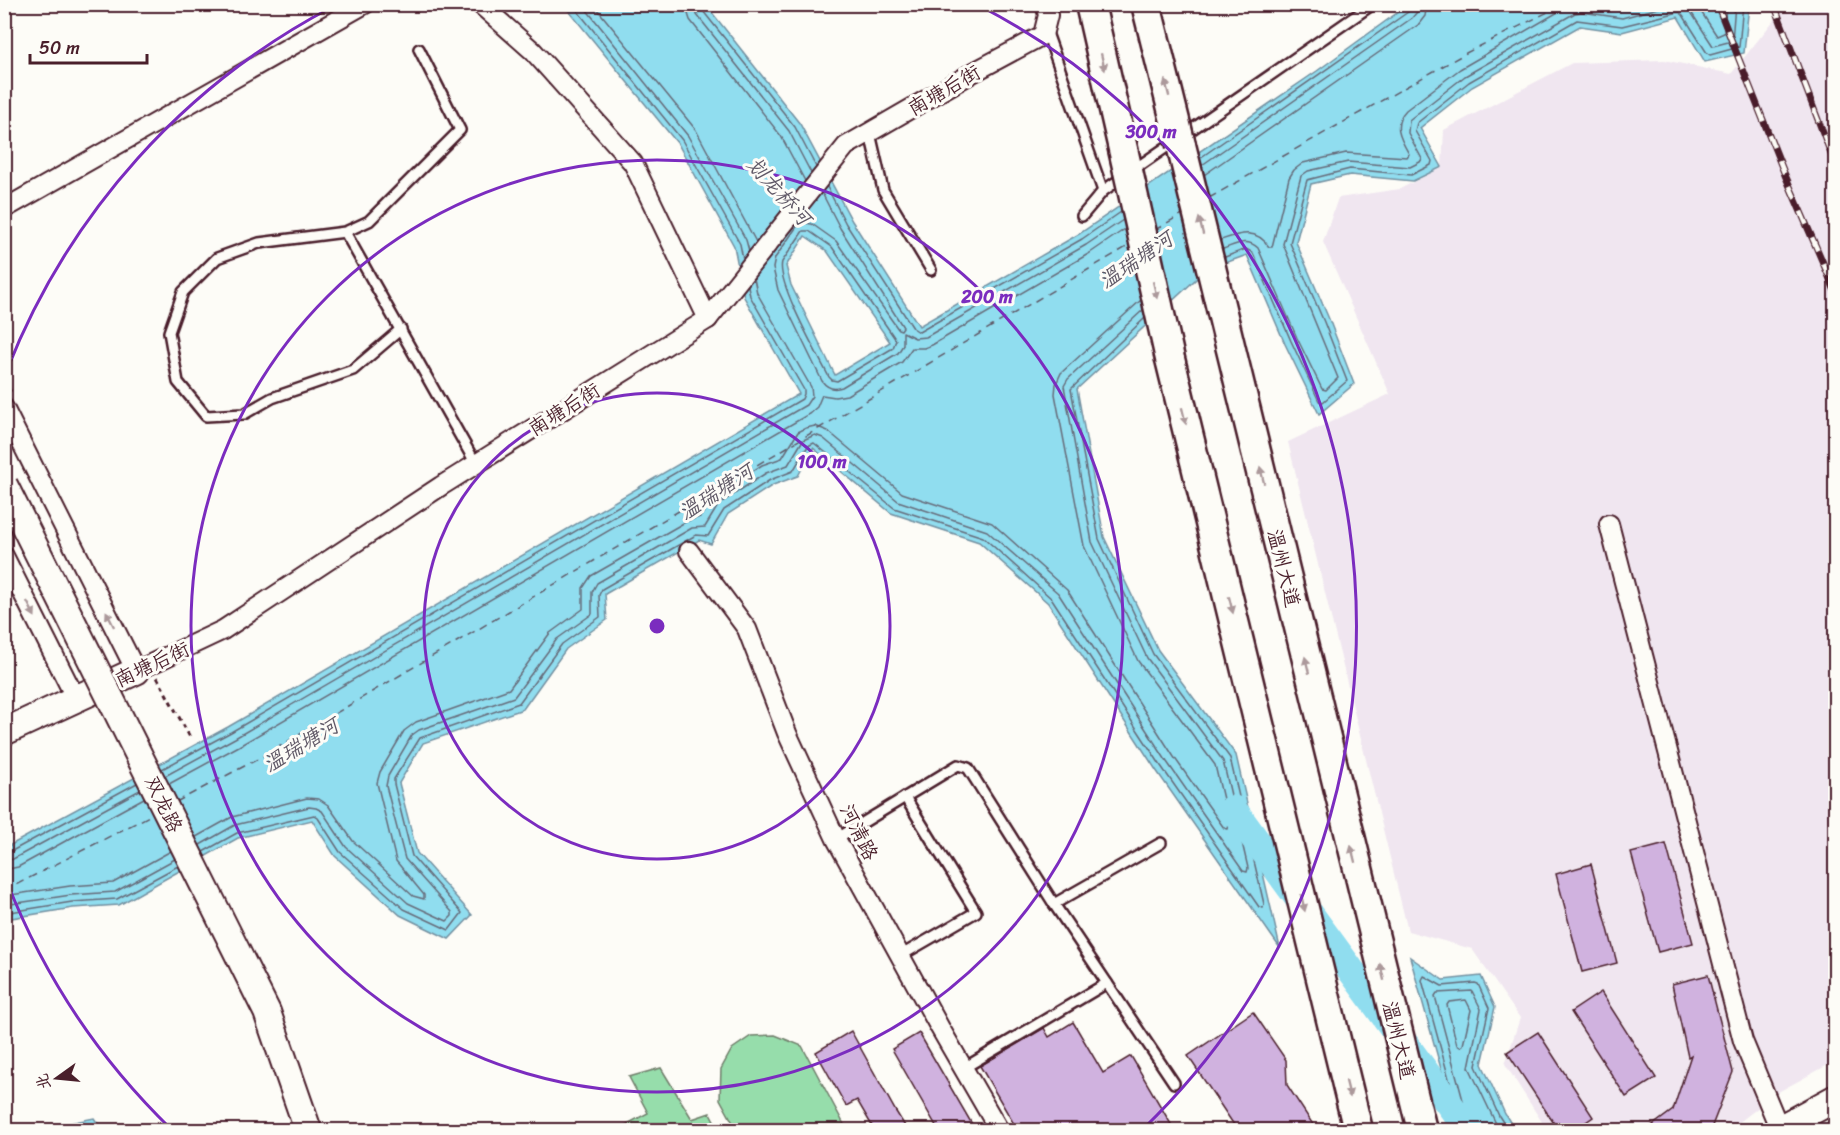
<svg xmlns="http://www.w3.org/2000/svg" width="1840" height="1135" font-family="Sriracha,'LXGW WenKai TC',sans-serif">
	<rect width="100%" height="100%" fill="#fdfcf7"/>
	<filter id="ink" filterUnits="userSpaceOnUse"><feTurbulence type="fractalNoise" baseFrequency=".0167" numOctaves="2"/><feDisplacementMap in="SourceGraphic" scale="12" xChannelSelector="R" yChannelSelector="G"/><feConvolveMatrix kernelMatrix="1 2 1 2 8 2 1 2 1" color-interpolation-filters="sRGB"/></filter>
	<g filter="url(#ink)">
		<path fill="#f0e6f0" d="M1786,5H1835V1061L1780,1091L1729,1130H1547L1505,1064L1520,1018L1472,949L1408,931L1288,442L1390,394L1323,242L1338,198L1400,189L1442,167L1444,130L1572,63L1664,60L1731,74Z"/>
		<g fill="#96ddab" stroke="#707e6b" stroke-width="1.5">
			<path d="M775,1035L802,1046L847,1130H737L720,1099L721,1069L732,1049L751,1036Z"/>
			<path d="M661,1068L692,1119L710,1113L719,1130H616L648,1113L629,1077Z"/>
		</g>
		<g fill="#90ddef" stroke="#7491a1" stroke-width="1.5" fill-rule="evenodd">
			<path d="M564,5H706L800,124L852,221L919,326L1079,234L1317,71L1408,5H1749L1744,53L1705,62L1678,17L1622,32L1580,26L1472,87L1420,128L1442,167L1413,181L1350,175L1311,184L1296,242L1329,319L1354,384L1319,414L1285,344L1247,255L1206,270L1077,389L1104,537L1158,650L1236,755L1280,948L1156,770L1048,603L979,542L891,513L813,448L798,476L773,485L728,514L711,544L699,540L605,594L607,620L566,649L523,709L423,743L399,783L417,853L472,915L449,939L400,915L335,856L312,820L238,838L119,905L73,908L5,919V848L228,727L799,394L744,297L734,246L678,144ZM805,236L827,251L890,342L835,375L791,285L786,266Z"/>
			<path d="M1410,957L1443,980L1481,976L1495,1007L1482,1064L1505,1114L1515,1130H1458Z"/>
			<path d="M94,1118L102,1130H35Z"/>
		</g>
		<g fill="none" stroke-linecap="round" stroke-linejoin="round">
			<g stroke="#666b79" stroke-width="1.5">
				<path d="M572,4L682,140L740,244L743,259"/>
				<path d="M582,4L688,136L746,240L749,251"/>
				<path d="M593,4L696,130L756,242"/>
				<path d="M685,4L690,20L781,136L805,181"/>
				<path d="M694,4L697,15L789,131L811,173"/>
				<path d="M702,4L703,11L795,127L816,167"/>
				<path d="M1681,4L1689,9L1713,46L1732,41L1735,4"/>
				<path d="M1696,4L1717,36L1724,33L1726,4"/>
				<path d="M1200,158L1408,12L1411,4"/>
				<path d="M1202,165L1412,18L1417,12L1418,4"/>
				<path d="M1204,175L1418,25L1425,16L1427,4"/>
				<path d="M827,187L846,224L913,328L919,332L1082,239L1121,212"/>
				<path d="M822,193L840,228L903,327L901,330L898,329L836,241L812,224L805,223L798,225L775,258L773,268L778,290L822,381C827,388 834,390 842,387L898,353L903,345V332L915,338L926,337L1086,245L1123,220"/>
				<path d="M803,231H809L832,247L896,340L893,348L837,381L832,380L829,377C818,355 776,282 782,262Z"/>
				<path d="M1221,240C1239,234 1256,227 1269,247H1272L1289,178L1294,170L1303,163L1346,153L1407,157L1409,154C1400,138 1392,125 1406,110L1460,69L1572,4"/>
				<path d="M1223,249C1235,245 1247,237 1258,248L1297,338L1322,389L1326,390L1338,378L1283,244L1301,176L1308,171L1348,162L1410,167L1420,162L1422,159L1408,133L1409,120L1465,76L1575,13L1582,12L1622,18L1673,4"/>
				<path d="M1225,257L1246,249L1253,253L1291,341L1319,401L1323,402L1347,381L1324,322L1290,243L1307,180L1350,169L1411,175L1431,165L1432,161L1415,131L1417,123L1469,82L1577,20L1622,26L1679,12L1683,15L1707,53L1710,55L1739,47L1743,4"/>
				<path d="M162,769L231,732L802,399L804,394V390L750,296L748,286"/>
				<path d="M165,776L235,738L806,405L812,396L811,387L757,293L754,278"/>
				<path d="M169,784L239,746L809,414L817,407L822,395L835,397L847,395L902,362L912,348H924L932,345L1090,253L1125,229"/>
				<path d="M196,837L232,817L307,798L319,799L328,805L353,841L413,896L424,899V895L396,861L377,783L380,772L404,731L416,722L509,689L550,633L583,609V588L591,576L687,521L700,517L715,496L762,465L782,458L798,432L806,428L815,426L828,431L902,493L992,523L1067,590L1174,757L1224,828L1228,829L1229,825L1215,765L1138,661L1084,546L1055,394L1056,384L1061,373L1141,300"/>
				<path d="M200,845L235,825L309,807L316,808L322,811L346,847L408,903L447,921L452,916V912L405,859L386,786L388,776L412,735L419,730L514,697L557,639L592,614V592L597,583L692,528L705,527L719,504L766,473L788,465L803,440L815,435L823,438L898,501L987,531L1058,593L1167,762L1243,871L1247,872L1248,868L1223,761L1147,658L1092,542L1064,386L1068,379L1143,310"/>
				<path d="M203,852L237,833L314,815L318,818L340,852L404,909L449,930L462,913L412,856L394,784V779L420,738L519,703L562,644L600,617L599,595L602,589L696,535L708,536L724,510L770,480L793,471L808,446L814,443L894,508L983,537L1052,599L1161,766L1259,907L1263,908L1264,904L1230,758L1153,654L1099,539L1071,389L1145,318"/>
				<path d="M4,853L10,852L137,783"/>
				<path d="M4,861L13,859L140,790"/>
				<path d="M4,870L18,867L144,798"/>
				<path d="M4,896L70,886L113,883L171,851"/>
				<path d="M4,905L71,895L115,892L175,859"/>
				<path d="M4,913L72,902L117,899L178,866"/>
				<path d="M1466,1000L1471,1010L1463,1045L1460,1047L1457,1045L1447,1005L1449,1002Z"/>
				<path d="M1463,1130L1422,980L1424,976L1442,986L1475,983L1478,984L1489,1008L1476,1066L1499,1116L1508,1130"/>
				<path d="M1471,1130L1435,996L1437,993L1472,991L1481,1009L1469,1067L1499,1130"/>
			</g>
			<path stroke="#90ddef" stroke-width="28" d="M1233,809L1468,1130"/>
			<g stroke="#5f5866" stroke-width="1.5" stroke-dasharray="8 6" stroke-linecap="butt">
				<path d="M1209,198L1466,53L1564,4"/>
				<path d="M1155,230L1184,213"/>
				<path d="M176,802L258,759L1130,245"/>
				<path d="M4,891L155,813"/>
			</g>
		</g>
		<g fill="#d0b2df" stroke="#4a1f2b" stroke-width="1.5">
			<path d="M1666,844L1693,943L1658,952L1631,853Z"/>
			<path d="M1591,864L1617,963L1582,972L1556,874Z"/>
			<path d="M1708,975L1733,1072L1710,1131H1645L1673,1110L1691,1055L1688,1057L1672,984Z"/>
			<path d="M1601,992L1656,1078L1626,1097L1571,1012Z"/>
			<path d="M1253,1012L1286,1060L1287,1085L1314,1126L1308,1131H1238L1188,1056Z"/>
			<path d="M1073,1022L1103,1073L1131,1056L1175,1131H1018L980,1066L1044,1028L1049,1037Z"/>
			<path d="M851,1031L895,1110L908,1131H875L857,1100L846,1106L816,1052Z"/>
			<path d="M1538,1032L1593,1117L1573,1131H1559L1507,1052Z"/>
			<path d="M919,1033L976,1131H939L892,1049Z"/>
		</g>
		<g fill="none" stroke-linecap="round" stroke-linejoin="round">
			<defs>
				<g id="lane">
					<path d="M1046,30L1103,191"/>
					<path d="M870,133L883,190L931,270"/>
					<path d="M1082,216L1103,191L1373,4"/>
					<path d="M345,232L476,464"/>
					<path d="M401,329L353,370L272,398L244,414L206,416L178,382L169,332L183,292L217,258L259,243L345,232L369,221L460,130L419,49"/>
					<path d="M836,839L958,765L968,768L1054,904L1174,1083"/>
					<path d="M1054,904L1161,843"/>
					<path d="M900,956L976,912L905,797"/>
					<path d="M964,1068L1107,983"/>
				</g>
				<g id="street">
					<path d="M480,4L533,51L633,163L708,319"/>
					<path d="M4,209L365,4"/>
					<path d="M4,408L136,671L223,630L441,486L708,319L846,146L974,72L1043,35L1048,15L1045,4"/>
					<path d="M1609,524L1743,1041L1780,1130"/>
					<path d="M689,551L747,629L787,733L836,839L940,1028L999,1130"/>
					<path d="M4,556L76,699"/>
				</g>
				<g id="secondary">
					<path d="M4,732L136,671"/>
					<path d="M1777,1130L1836,1098"/>
				</g>
				<g id="primary">
					<path d="M1090,4L1128,171"/>
					<path d="M1181,145L1422,1130"/>
					<path d="M1170,359L1358,1130"/>
				</g>
			</defs>
			<use href="#lane" stroke="#4a1f2b" stroke-width="14"/>
			<use href="#street" stroke="#4a1f2b" stroke-width="22"/>
			<use href="#secondary" stroke="#4a1f2b" stroke-width="30"/>
			<use href="#primary" stroke="#4a1f2b" stroke-width="33"/>
			<g stroke="#4a1f2b" stroke-width="3" stroke-dasharray="4.5 4.5" stroke-linecap="butt">
				<path d="M4,380L12,394"/>
				<path d="M157,677L191,739"/>
			</g>
			<use href="#lane" stroke="#fdfcf7" stroke-width="9"/>
			<use href="#street" stroke="#fdfcf7" stroke-width="18"/>
			<use href="#secondary" stroke="#fdfcf7" stroke-width="26"/>
			<use href="#primary" stroke="#fdfcf7" stroke-width="28"/>
			<defs>
				<g id="rail">
					<path d="M1717,4L1785,175L1836,293"/>
					<path d="M1774,4L1836,167"/>
				</g>
			</defs>
			<use href="#rail" stroke="#4a1f2b" stroke-width="7"/>
			<use href="#rail" stroke="#fdfcf7" stroke-width="4.5" stroke-dasharray="14" stroke-linecap="butt"/>
			<defs>
				<path id="secondary-bridge" d="M4,485L267,1012L308,1130"/>
				<g id="primary-bridge">
					<path d="M1146,4L1181,145"/>
					<path d="M1128,171L1170,359"/>
				</g>
			</defs>
			<use href="#secondary-bridge" stroke="#4a1f2b" stroke-width="30" stroke-linecap="butt"/>
			<use href="#primary-bridge" stroke="#4a1f2b" stroke-width="33" stroke-linecap="butt"/>
			<use href="#secondary-bridge" stroke="#fdfcf7" stroke-width="26"/>
			<use href="#primary-bridge" stroke="#fdfcf7" stroke-width="28"/>
		</g>
		<defs><path id="oneway-solid" d="M-6-.8H1V-3.2L6.5 0L1 3.2V.8H-6Z" transform="scale(1.5)"/></defs>
		<g fill="#ac999b">
			<use href="#oneway-solid" transform="translate(1103 62) rotate(77)"/>
			<use href="#oneway-solid" transform="translate(1167 88) rotate(-104)"/>
			<use href="#oneway-solid" transform="translate(1201 226) rotate(-104)"/>
			<use href="#oneway-solid" transform="translate(1155 290) rotate(77)"/>
			<use href="#oneway-solid" transform="translate(1184 416) rotate(76)"/>
			<use href="#oneway-solid" transform="translate(1262 475) rotate(-104)"/>
			<use href="#oneway-solid" transform="translate(1231 605) rotate(76)"/>
			<use href="#oneway-solid" transform="translate(31 609) rotate(63)"/>
			<use href="#oneway-solid" transform="translate(110 619) rotate(-117)"/>
			<use href="#oneway-solid" transform="translate(1307 665) rotate(-104)"/>
			<use href="#oneway-solid" transform="translate(1353 854) rotate(-104)"/>
			<use href="#oneway-solid" transform="translate(1303 903) rotate(77)"/>
			<use href="#oneway-solid" transform="translate(1382 972) rotate(-104)"/>
			<use href="#oneway-solid" transform="translate(1348 1089) rotate(76)"/>
		</g>
	</g>
	<g fill="none" stroke="#7b2cbf" stroke-width="3">
		<circle cx="657" cy="626" r="233"/>
		<circle cx="657" cy="626" r="466"/>
		<path d="M171 1129A699 699 0 0 1 7 882M7 370A699 699 0 0 1 334 6M980 6A699 699 0 0 1 1143 1129"/>
	</g>
	<g text-anchor="middle" stroke-width="6" stroke-linejoin="round" paint-order="stroke">
		<g font-size="20" fill="#4a1f2b" stroke="#fdfcf7">
			<text transform="translate(944 90) rotate(-30)" y="7">南塘后街</text>
			<text transform="translate(564 409) rotate(-32)" y="7">南塘后街</text>
			<text transform="translate(1284 568) rotate(76)" y="7">温州大道</text>
			<text transform="translate(152 664) rotate(-25)" y="7">南塘后街</text>
			<text transform="translate(164 804) rotate(64)" y="7">双龙路</text>
			<text transform="translate(859 832) rotate(63)" y="7">河清路</text>
			<text transform="translate(1399 1040) rotate(76)" y="7">温州大道</text>
		</g>
		<g font-size="21" font-style="italic" fill="#5f5866" stroke="#fdfcf7">
			<text transform="translate(779 191) rotate(48)" y="7">划龙桥河</text>
			<text transform="translate(1136 260) rotate(-34)" y="7">温瑞塘河</text>
			<text transform="translate(716 492) rotate(-33)" y="7">温瑞塘河</text>
			<text transform="translate(301 745) rotate(-31)" y="7">温瑞塘河</text>
		</g>
	</g>
	<circle cx="657" cy="626" r="9" fill="#7b2cbf" stroke="#fdfcf7" stroke-width="3"/>
	<g font-size="18" text-anchor="middle" font-weight="bold" fill="#7b2cbf" stroke="#fdfcf7" stroke-width="6" stroke-linejoin="round" paint-order="stroke">
		<text x="1151" y="138">300 m</text>
		<text x="987" y="303">200 m</text>
		<text x="822" y="468">100 m</text>
	</g>
	<rect width="1840" height="1135" fill="none" stroke="#fdfcf7" stroke-width="24"/>
	<rect x="12" y="12" width="1816" height="1111" fill="none" stroke="#4a1f2b" stroke-width="2" filter="url(#ink)"/>
	<g transform="translate(57 1078) rotate(255)" stroke="#fdfcf7" stroke-width="4.5" paint-order="stroke">
	<path d="M0-4.5L10 22L0 15L-10 22Z" fill="#4a1f2b"/>
	<text y="-9" font-size="16" font-weight="bold" text-anchor="middle" fill="#4a1f2b">北</text>
	</g>
	<path d="M30 54v9h117v-9" fill="none" stroke="#4a1f2b" stroke-width="3"/>
	<text x="39" y="54" font-size="18" fill="#4a1f2b" stroke="#fdfcf7" stroke-width="4.5" paint-order="stroke">50 m</text>
</svg>
